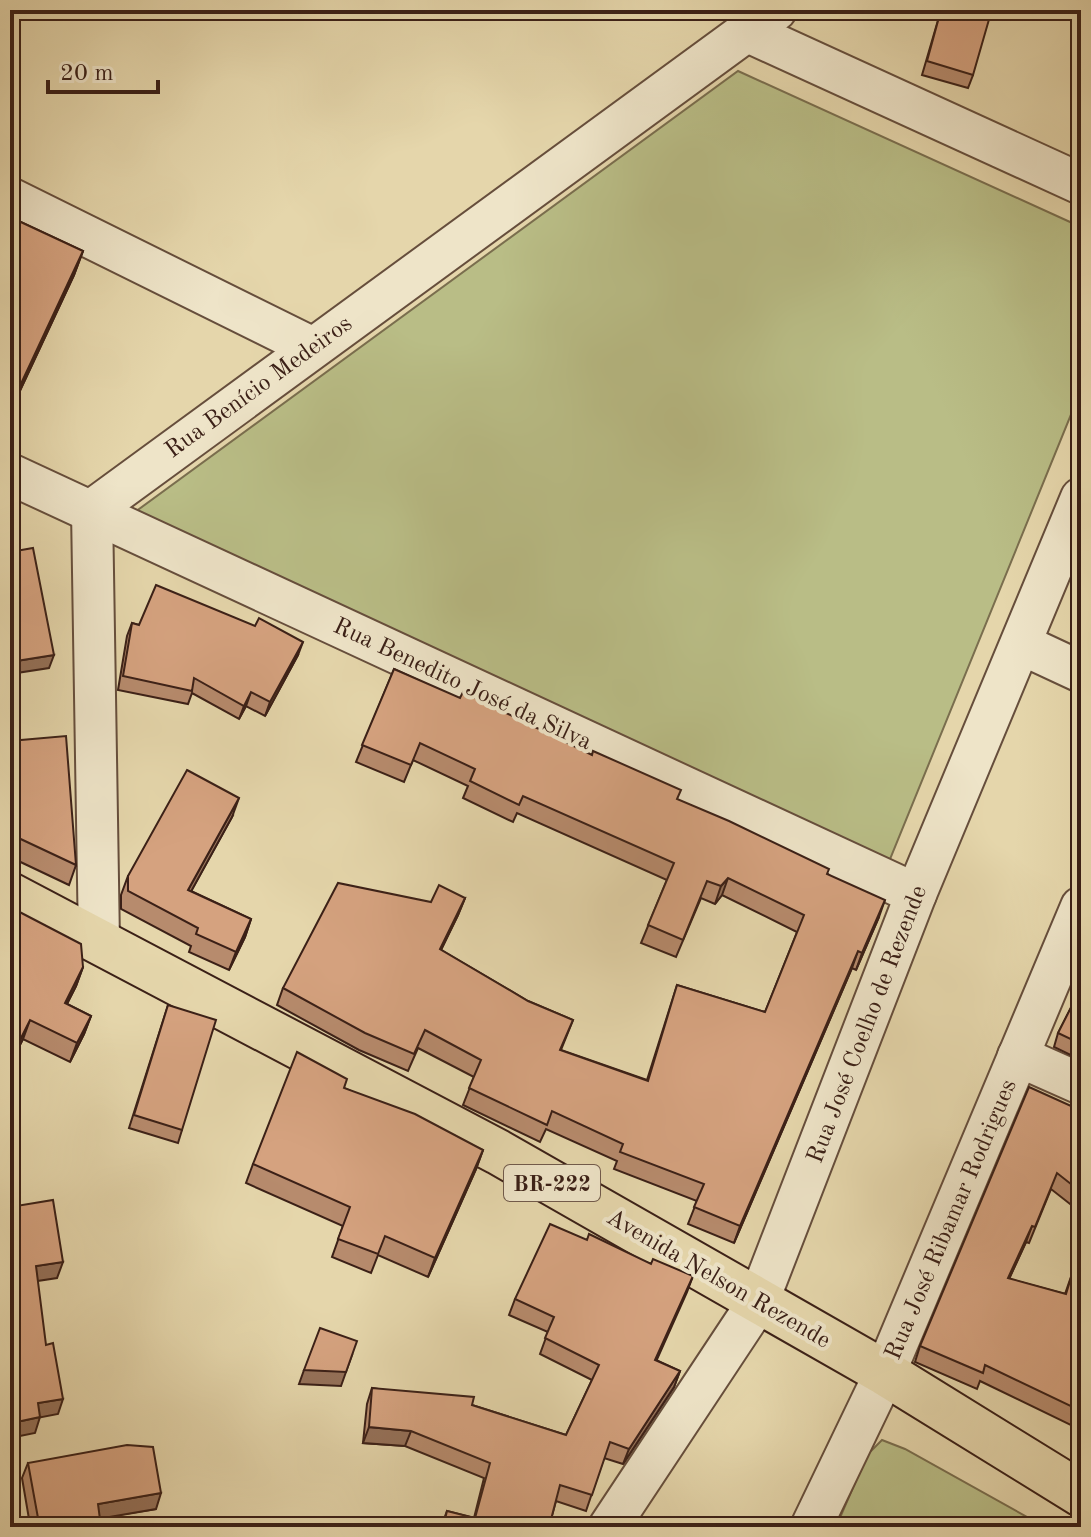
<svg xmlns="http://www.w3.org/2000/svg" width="1091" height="1537" font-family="'Old Standard TT',serif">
	<rect width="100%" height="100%" fill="#e5d6ab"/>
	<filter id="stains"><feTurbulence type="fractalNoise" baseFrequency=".0025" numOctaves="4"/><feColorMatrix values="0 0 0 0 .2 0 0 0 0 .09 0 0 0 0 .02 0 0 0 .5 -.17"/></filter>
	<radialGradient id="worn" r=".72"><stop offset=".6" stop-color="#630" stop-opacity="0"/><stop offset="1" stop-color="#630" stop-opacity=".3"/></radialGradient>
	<g fill="#b9bd86" stroke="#7a6e4e" stroke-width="2">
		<path d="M738,71L1081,227V390L884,874L135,512Z"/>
		<path d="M882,1440L905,1449L1045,1527H836L867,1455Z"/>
	</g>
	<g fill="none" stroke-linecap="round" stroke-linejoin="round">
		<defs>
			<g id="minor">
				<path d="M746,31L1081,184"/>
				<path d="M10,198L311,347"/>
				<path d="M10,474L916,894"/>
				<path d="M1021,644L1081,672"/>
				<path d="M99,942L92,510L776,10"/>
				<path d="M1018,1056L1081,1084"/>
				<path d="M609,1527L758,1302L916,894L1081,498"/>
				<path d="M811,1527L885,1373L1081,907"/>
			</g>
			<path id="primary" d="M10,895L498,1152L885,1373L1081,1494"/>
		</defs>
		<use href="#minor" stroke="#664e3c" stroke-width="44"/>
		<use href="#primary" stroke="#3b2017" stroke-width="48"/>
		<use href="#minor" stroke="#eee4c8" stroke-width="40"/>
		<use href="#primary" stroke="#e5d6ab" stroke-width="44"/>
	</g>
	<g fill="#b78b6d" stroke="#3b2017" stroke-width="2">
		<path d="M941,10L973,75L968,88L922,75Z"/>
		<path d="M10,217L83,251L74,275L10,412Z"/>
		<path d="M132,623L139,625L298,655L265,716L246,706L239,719L192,693L188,704L118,690L127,636Z"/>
		<path d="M394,669L678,800L828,874L879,917L856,970L852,968L734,1243L688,1224L697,1201L614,1169L617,1161L546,1129L540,1142L463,1105L474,1077L418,1048L408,1071L359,1050L277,1005L283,988L431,902L465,898L458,915L441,950L528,1001L573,1020L561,1050L647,1080L677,985L765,1012L797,932L722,895L715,904L701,898L676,957L641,943L667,880L517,813L513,822L463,798L468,786L413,760L404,782L356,762Z"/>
		<path d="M10,741L76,865L69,885L10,857Z"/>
		<path d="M232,817L191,891L251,919L245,937L229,970L189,952L191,946L121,909V895L128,876Z"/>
		<path d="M10,907L83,967L76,986L67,1004L91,1016L84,1034L70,1062L23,1039L10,1064Z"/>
		<path d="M1081,988V1060L1054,1047L1058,1033Z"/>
		<path d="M168,1005L182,1130L178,1143L129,1128Z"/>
		<path d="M344,1088L483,1150L476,1169L428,1277L378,1255L371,1273L332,1257L343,1226L246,1183L253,1164Z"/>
		<path d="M1078,1115L1081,1116V1207L1079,1211L1051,1189L1029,1243L1026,1242L1009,1279L1065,1294L1073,1271L1081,1274V1430L980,1381L977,1389L915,1362L920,1346Z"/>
		<path d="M587,1240L651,1264L693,1276L656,1360L680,1371L674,1387L623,1464L604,1458L586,1511L556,1501L549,1527H441L447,1511L474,1518L484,1478L405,1446L363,1443L367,1404L372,1388L472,1405L566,1435L592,1380L540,1354L548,1332L509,1315L515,1299Z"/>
		<path d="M28,1463L156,1509L100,1518L29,1519L22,1478Z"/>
	</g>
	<g fill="#957159" stroke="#3b2017" stroke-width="2">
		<path d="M83,251L74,275L10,412L19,388Z"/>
		<path d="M303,642L298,655L265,716L270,702Z"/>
		<path d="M54,655L49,668L10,674V662Z"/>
		<path d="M251,692L246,706L239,719L244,706Z"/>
		<path d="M239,798L232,817L182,908L188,890Z"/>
		<path d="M728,878L722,895L715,904L721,886Z"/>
		<path d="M465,898L458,915L433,966L440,949Z"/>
		<path d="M885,900L879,917L856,970L862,953Z"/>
		<path d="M251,919L245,937L229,970L236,952Z"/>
		<path d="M858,951L852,968L734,1243L740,1226Z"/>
		<path d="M83,967L76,986L58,1021L65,1003Z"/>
		<path d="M91,1016L84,1034L70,1062L77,1043Z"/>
		<path d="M30,1020L23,1039L10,1064L17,1046Z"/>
		<path d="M483,1150L476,1169L428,1277L435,1258Z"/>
		<path d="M1032,1226L1026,1242L1002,1294L1008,1278Z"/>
		<path d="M63,1262L57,1278L31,1282L36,1266Z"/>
		<path d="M693,1276L687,1292L650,1375L655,1360Z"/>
		<path d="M352,1355L341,1386L299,1384L304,1370Z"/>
		<path d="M680,1371L674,1387L623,1464L629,1449Z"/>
		<path d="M63,1399L58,1414L32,1419L38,1403Z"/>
		<path d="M40,1417L35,1433L10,1438V1428L12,1423Z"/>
		<path d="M369,1427L411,1431L405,1446L363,1443Z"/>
		<path d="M161,1493L156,1509L92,1520L98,1504Z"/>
	</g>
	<g fill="#d5a27f" stroke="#3b2017" stroke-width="2">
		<path d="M941,10H969L990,16L973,75L927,61Z"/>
		<path d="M10,217L83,251L19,388L10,384Z"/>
		<path d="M33,548L54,655L10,662V552Z"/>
		<path d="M156,585L255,626L259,618L303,642L270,702L251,692L244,706L194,678L192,691L123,676L132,623L139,625Z"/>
		<path d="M394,669L460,698L463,692L592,755L593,751L681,790L677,799L729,821L829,869L827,874L885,900L862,953L858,951L740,1226L694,1207L704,1184L620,1152L623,1144L552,1111L547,1125L469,1088L481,1060L425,1030L414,1054L365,1033L283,988L338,883L431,902L439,885L465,898L440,949L528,1001L573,1020L560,1050L648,1081L677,985L765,1012L804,915L728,878L721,886L707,881L683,940L648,925L674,863L523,796L519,805L470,781L475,769L420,743L411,765L362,745Z"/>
		<path d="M66,736L76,865L10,834V741Z"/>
		<path d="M187,770L239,798L188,890L251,919L236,952L196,934L198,928L128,891V876Z"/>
		<path d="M10,907L81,944L83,967L65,1003L91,1016L77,1043L30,1020L17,1046L10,1042Z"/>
		<path d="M1081,988V1044L1058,1033Z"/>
		<path d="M168,1005L216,1020L182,1130L134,1115Z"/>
		<path d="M297,1052L347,1079L344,1088L415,1114L483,1150L435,1258L385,1236L378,1254L338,1239L350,1207L253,1164Z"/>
		<path d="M1029,1087L1080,1110L1078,1115L1081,1116V1192L1057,1173L1035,1227L1032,1226L1008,1278L1066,1294L1073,1271L1081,1274V1411L985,1365L983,1373L920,1346Z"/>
		<path d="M53,1200L63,1262L36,1266L46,1345L53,1343L63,1399L38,1403L40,1417L12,1423L10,1412V1207Z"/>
		<path d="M550,1224L587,1240L589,1234L651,1264L653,1259L693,1276L655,1360L680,1371L629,1449L610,1442L592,1495L560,1485L549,1527H443L447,1511L475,1518L490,1463L411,1431L369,1427L372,1388L474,1397L472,1405L566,1435L599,1365L545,1338L554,1317L515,1299Z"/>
		<path d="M320,1328L357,1341L346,1372L304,1370Z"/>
		<path d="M127,1445L153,1447L161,1493L98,1504L101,1527H10V1522L38,1518L28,1463Z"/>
	</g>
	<g text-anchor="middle" stroke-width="8" stroke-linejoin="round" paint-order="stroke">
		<rect fill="#eee4c8" stroke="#715b4c" stroke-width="2" x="504" y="1165" width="96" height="36" rx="6"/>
		<g font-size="22" font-weight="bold" fill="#3b2017">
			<text x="552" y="1191">BR-222</text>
		</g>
		<g font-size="24" fill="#3b2017" stroke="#eee4c8">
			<text transform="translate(258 386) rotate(-36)" y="8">Rua Benício Medeiros</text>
			<text transform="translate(463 683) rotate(25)" y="8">Rua Benedito José da Silva</text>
			<text transform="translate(866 1024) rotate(-69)" y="8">Rua José Coelho de Rezende</text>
			<text transform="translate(950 1219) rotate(-67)" y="8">Rua José Ribamar Rodrigues</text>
			<text transform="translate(719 1278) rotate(30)" y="8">Avenida Nelson Rezende</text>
		</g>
	</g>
	<rect width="1091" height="1537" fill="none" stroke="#e5d6ab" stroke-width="40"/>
	<rect x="12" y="12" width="1067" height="1513" fill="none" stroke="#3b2017" stroke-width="4"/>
	<rect x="20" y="20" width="1051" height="1497" fill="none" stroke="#3b2017" stroke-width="2"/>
	<path d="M48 80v12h110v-12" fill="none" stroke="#3b2017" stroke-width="4"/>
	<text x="60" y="80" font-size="24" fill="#3b2017" stroke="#eee4c8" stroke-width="6" paint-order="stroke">20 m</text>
	<rect width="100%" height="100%" filter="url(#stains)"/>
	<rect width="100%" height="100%" fill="url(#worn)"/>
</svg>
